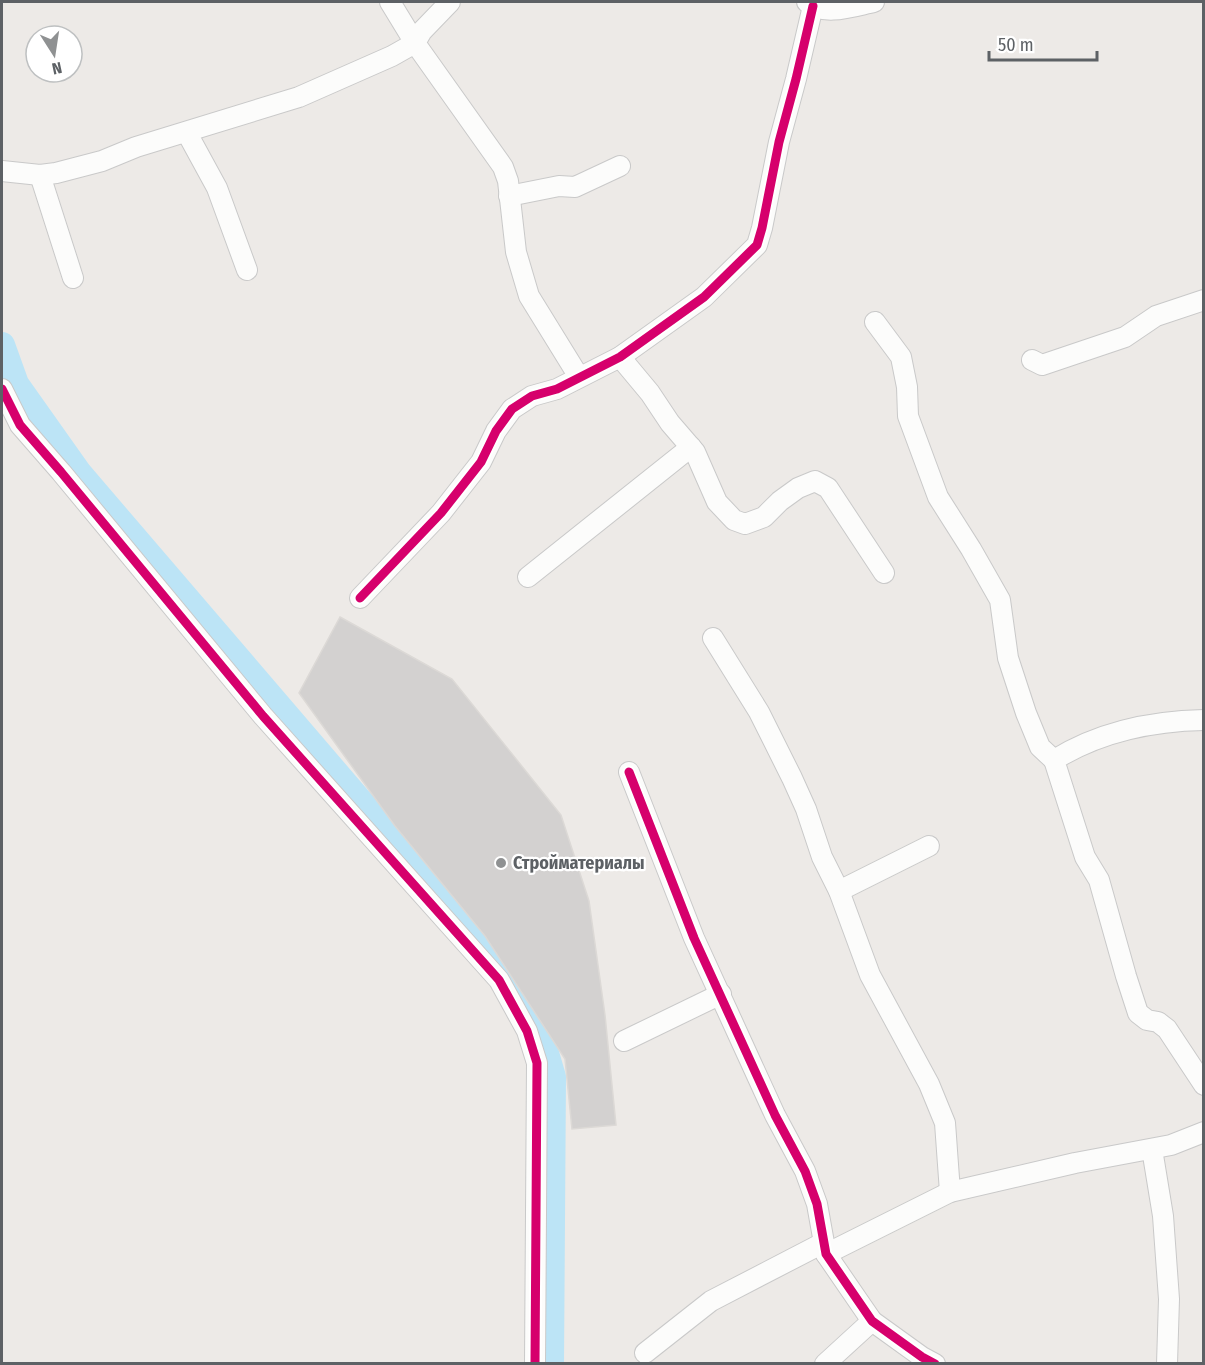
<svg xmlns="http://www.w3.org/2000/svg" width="1205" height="1365" font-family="'Fira Sans Condensed',sans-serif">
	<rect width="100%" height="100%" fill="#edeae7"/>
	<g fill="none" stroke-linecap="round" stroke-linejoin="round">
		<path stroke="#bce4f6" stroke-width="26" d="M2,345L16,384L79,473L450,906L510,980L538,1026L553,1077L551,1364"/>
	</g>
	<path fill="#d3d1d0" stroke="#dcd9d6" stroke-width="1.5" d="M340,617L452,679L561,815L589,901L605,1015L616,1125L572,1129L565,1059L485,936L395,826L299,693Z"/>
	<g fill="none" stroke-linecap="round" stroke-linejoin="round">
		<defs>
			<g id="minor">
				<path d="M390,2L415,43L503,167L508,181L516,252L529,296L579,377"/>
				<path d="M807,2C824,17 854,6 874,2"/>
				<path d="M187,133L217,188L247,270"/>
				<path d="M2,171L40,175L56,173L102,161L136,147L299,97L392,56L415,43L422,31L450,2"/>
				<path d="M40,175L73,278"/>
				<path d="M509,196L559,186L575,187L620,166"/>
				<path d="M875,322L901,357L907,387L908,416L938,497L971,549L1000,600L1008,658L1026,713L1040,747L1054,760"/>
				<path d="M620,357L650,393L670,423L695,452L717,502L734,520L745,524L764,517L780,501L798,488L815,481L828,488L884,573"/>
				<path d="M1032,360L1042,365L1125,337L1156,316L1204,300"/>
				<path d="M2,389L20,425L61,472L263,716L499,980L527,1031L537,1063L535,1364"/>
				<path d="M528,577L691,447"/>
				<path d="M360,598L441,513L481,462L496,431L512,409L532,396L557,389L620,357L704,297L757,245L762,228L779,142L796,79L813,6"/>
				<path d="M713,638L759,712L792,778L806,809L822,857L839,891L870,975L929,1084L945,1123L950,1192"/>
				<path d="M1204,720C1152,721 1099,732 1054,760L1085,857L1099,880L1126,976L1138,1013L1147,1020L1158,1022L1167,1029L1204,1085"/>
				<path d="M629,772L694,938L775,1115L805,1171L817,1204L826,1254L872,1321L922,1357L935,1364"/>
				<path d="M839,891L929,846"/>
				<path d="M624,1041L721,994"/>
				<path d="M1152,1149L1163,1216L1169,1299L1167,1364"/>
				<path d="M826,1254L950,1192L1075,1163L1171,1145L1204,1132"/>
				<path d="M645,1353L711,1301L823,1243"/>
				<path d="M825,1364L872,1321"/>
			</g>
		</defs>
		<use href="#minor" stroke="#c9c9c9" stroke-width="22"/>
		<use href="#minor" stroke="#fcfcfb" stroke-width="20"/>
		<defs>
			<g id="cycleway">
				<path d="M2,389L20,425L61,472L263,716L499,980L527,1031L537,1063L535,1364"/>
				<path d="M360,598L441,513L481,462L496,431L512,409L532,396L557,389L620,357L704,297L757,245L762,228L779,142L796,79L813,6"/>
				<path d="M629,772L694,938L775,1115L805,1171L817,1204L826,1254L872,1321L922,1357L935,1364"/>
			</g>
		</defs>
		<use href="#cycleway" stroke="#fff" stroke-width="13"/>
		<use href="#cycleway" stroke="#d6006c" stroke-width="9"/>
	</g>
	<circle fill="#8f9192" stroke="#fff" stroke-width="2" cx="501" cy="863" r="6"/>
	<g text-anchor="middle" stroke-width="4.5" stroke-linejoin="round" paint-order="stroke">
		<g font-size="18" font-weight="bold" fill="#5d6165" stroke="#fff" text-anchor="start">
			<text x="513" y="869">Стройматериалы</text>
		</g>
	</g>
	<rect width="1205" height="1365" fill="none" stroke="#5d6165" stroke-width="6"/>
	<g transform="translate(54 54) rotate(168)"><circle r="28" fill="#ffffff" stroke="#bec0c1" stroke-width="1.5"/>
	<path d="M0-4.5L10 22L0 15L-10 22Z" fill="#8f9192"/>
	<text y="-9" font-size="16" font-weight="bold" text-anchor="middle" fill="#5d6165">N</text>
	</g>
	<path d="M989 51v9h108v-9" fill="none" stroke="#5d6165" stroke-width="3"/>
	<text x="998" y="51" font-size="18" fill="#5d6165" stroke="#ffffff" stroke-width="4.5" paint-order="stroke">50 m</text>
</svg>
